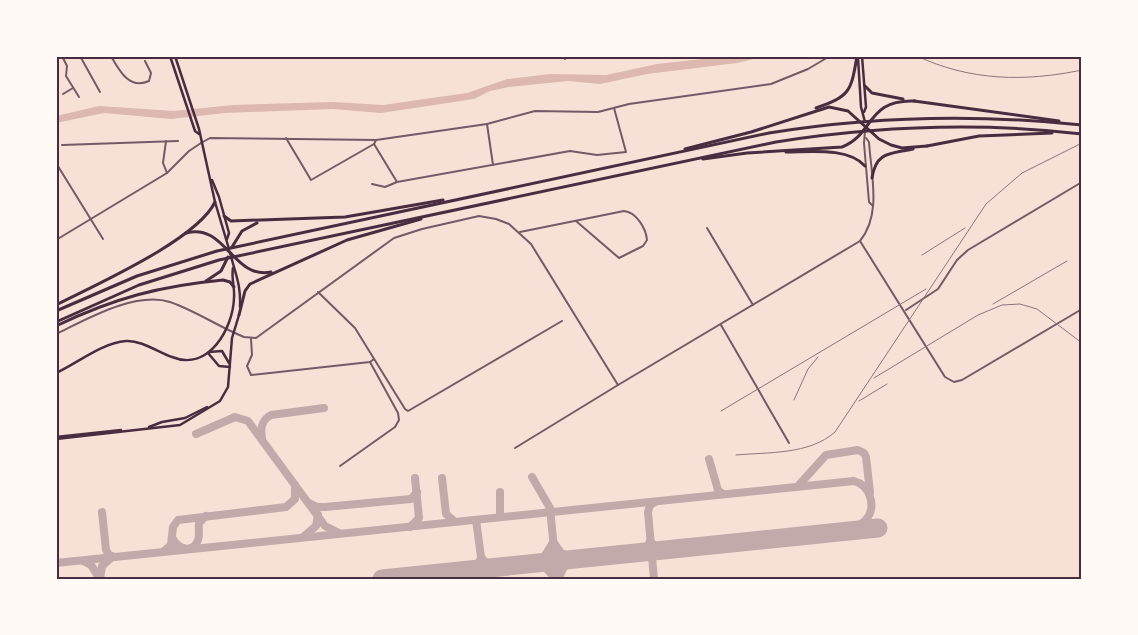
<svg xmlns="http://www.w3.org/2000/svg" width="1138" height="635" font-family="'Roboto Serif',serif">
	<rect width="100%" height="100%" fill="#f7e1d7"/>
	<path fill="#dcb8b0" d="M730,56H766L737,63L647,74L600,84L568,81L509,87L490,91L474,99L381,113L333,109L225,113L171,119L104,113L56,123V116L99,106L174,111L233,105L333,102L383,105L467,93L507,79L550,74L606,75L657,64Z"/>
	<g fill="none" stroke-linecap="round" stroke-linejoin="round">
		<g stroke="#c3aaaa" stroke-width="8">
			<path d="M196,434L235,417L248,421L325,526L339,533"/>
			<path d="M262,438C260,427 262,420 271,415L324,408"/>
			<path d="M709,459L718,490L723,494"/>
			<path d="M532,477L550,508L557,579"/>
			<path d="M442,478L446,514L454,521"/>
			<path d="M798,486L826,455L858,450L864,453L866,457L870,492"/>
			<path d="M500,492V514"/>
			<path d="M309,503L317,507H325L411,499L417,492"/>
			<path d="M102,512L106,550L109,555L115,557"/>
			<path d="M476,520L484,579"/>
			<path d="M410,527L419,518L415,478"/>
			<path d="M303,537L316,526L318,515"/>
			<path d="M173,539C178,549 193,554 198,540C200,535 198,529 199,523L206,516"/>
			<path d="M651,542L656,548L665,550"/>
			<path d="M554,543L561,553L577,559"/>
			<path d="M164,551L171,545L173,527L178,520L286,507L295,499V485"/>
			<path d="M638,553L646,550L650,541"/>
			<path d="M481,557L486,563L496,567"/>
			<path d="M83,561L91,565L100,579"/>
			<path d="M56,563L854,481C869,485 876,504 868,517C864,524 855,528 848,531"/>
			<path d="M534,563L544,557L552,544"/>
			<path d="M534,563L545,567L556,579"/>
			<path d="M468,570L476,566L481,559"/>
			<path d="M100,579L102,566L111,558"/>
			<path d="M558,579L565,565L577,559"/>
			<path d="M654,579L648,512L650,505L655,502"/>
		</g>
		<path stroke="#c3aaaa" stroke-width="19" d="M382,579L878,528"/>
		<g stroke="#755966" stroke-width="2">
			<path d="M62,56L67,66L66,76L79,97"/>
			<path d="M80,56L100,92"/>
			<path d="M111,56C119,70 129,90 149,81L151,73L145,61"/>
			<path d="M565,59L568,56"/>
			<path d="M63,94L73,88"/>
			<path d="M487,124L493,165"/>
			<path d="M286,138L311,180L374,144"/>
			<path d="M376,140L374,144L397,182"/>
			<path d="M166,141L163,163L167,173"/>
			<path d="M201,143L210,138L376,140L487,124L535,111L598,112L629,104L771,84L808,69L830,56"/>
			<path d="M62,145L178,141"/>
			<path d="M56,163L103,239"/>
			<path d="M372,184L385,187L397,182L570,151L597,155L626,152L614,108"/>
			<path d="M707,228L753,305"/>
			<path d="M520,232L624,211C636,212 646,228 647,240L643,246L619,258L576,221"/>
			<path d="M860,241L945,377L954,382L962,380L1082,309"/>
			<path d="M318,292L355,328L405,409L408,411L562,321"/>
			<path d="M906,310L938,289L957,260L968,250L1082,182"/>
			<path d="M721,325L789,443"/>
			<path d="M251,339L252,355L247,366L251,375L370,362L374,359"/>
			<path d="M515,448L618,385"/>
			<path d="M340,466L395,427L399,420L398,413L370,362"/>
		</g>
		<g stroke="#755966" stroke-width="2">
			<path d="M865,130L864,143L869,202L872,205"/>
			<path d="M56,240L167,173L189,151L201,143"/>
			<path d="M56,334C87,319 135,291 170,302C196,311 219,327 244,337L256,338L394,238L422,229L479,216L496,219L509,224L531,244L618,385L860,241C882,214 871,175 869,142L866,138"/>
		</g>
		<g stroke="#4a2c40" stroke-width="2.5">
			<path d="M230,252C235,274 241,283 240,307"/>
			<path d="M209,352L222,351L229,363"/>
			<path d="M208,353L219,366L230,367"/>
			<path d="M56,373C78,363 101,343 126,341C141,340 158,352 172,357C209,372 233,328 234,298C235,288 231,278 233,268"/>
			<path d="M149,427L162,422L185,418L207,407"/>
			<path d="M56,437L121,430"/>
			<path d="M56,439L180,425L220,401L228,387L232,338L239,315"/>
		</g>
		<g stroke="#4a2c40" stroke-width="2.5">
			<path d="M170,56L195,131L199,134"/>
			<path d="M175,56L199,129L215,202L229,249"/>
			<path d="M862,56L866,107L864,112"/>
			<path d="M858,58L861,107L865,122"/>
			<path d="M212,180L219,197L229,233L227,239"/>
		</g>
		<g stroke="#4a2c40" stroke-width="3">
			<path d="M865,86L872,93L903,99"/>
			<path d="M914,101L1059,121"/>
			<path d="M816,108C850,96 851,92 857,56"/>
			<path d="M927,146L979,136L1052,133"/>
			<path d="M685,149L751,132L829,107L848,111L879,139L891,145L902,148L927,146"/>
			<path d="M786,152C810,152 848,147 865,166"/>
			<path d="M703,159L747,153L842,147C875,134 866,99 915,101"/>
			<path d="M872,178C876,151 891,154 913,149"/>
			<path d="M224,216L231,221L345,217L443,200"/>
			<path d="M186,233C225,222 233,280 271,272"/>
			<path d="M232,247L242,231L257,223"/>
			<path d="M206,281L221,271L228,257"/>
			<path d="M56,305C95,285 197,240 215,202"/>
			<path d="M56,311L137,276L217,251L769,133C874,116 977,114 1082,125"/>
			<path d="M239,315L245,291L250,284L347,240L421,219"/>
			<path d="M56,322L139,285L219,260L776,142C878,126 979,122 1082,134"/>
			<path d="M56,326C114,298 160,286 223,280L230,282L234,287"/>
		</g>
		<g stroke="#8f747c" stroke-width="1">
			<path d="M917,56C970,81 1025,82 1082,70"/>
			<path d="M922,255L965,228"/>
			<path d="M993,304L1067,261"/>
			<path d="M874,378L978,315L1002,305L1020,304L1037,309L1082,343"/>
			<path d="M794,400L808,369L818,357"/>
			<path d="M859,401L887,384"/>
			<path d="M721,411L926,289"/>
			<path d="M736,455C768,452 809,455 835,432L986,204L1022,173L1082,143"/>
		</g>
	</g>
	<rect width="1138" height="635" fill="none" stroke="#fffaf5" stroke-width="115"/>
	<rect x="58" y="58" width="1022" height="520" fill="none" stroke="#4a2c40" stroke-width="2"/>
</svg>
